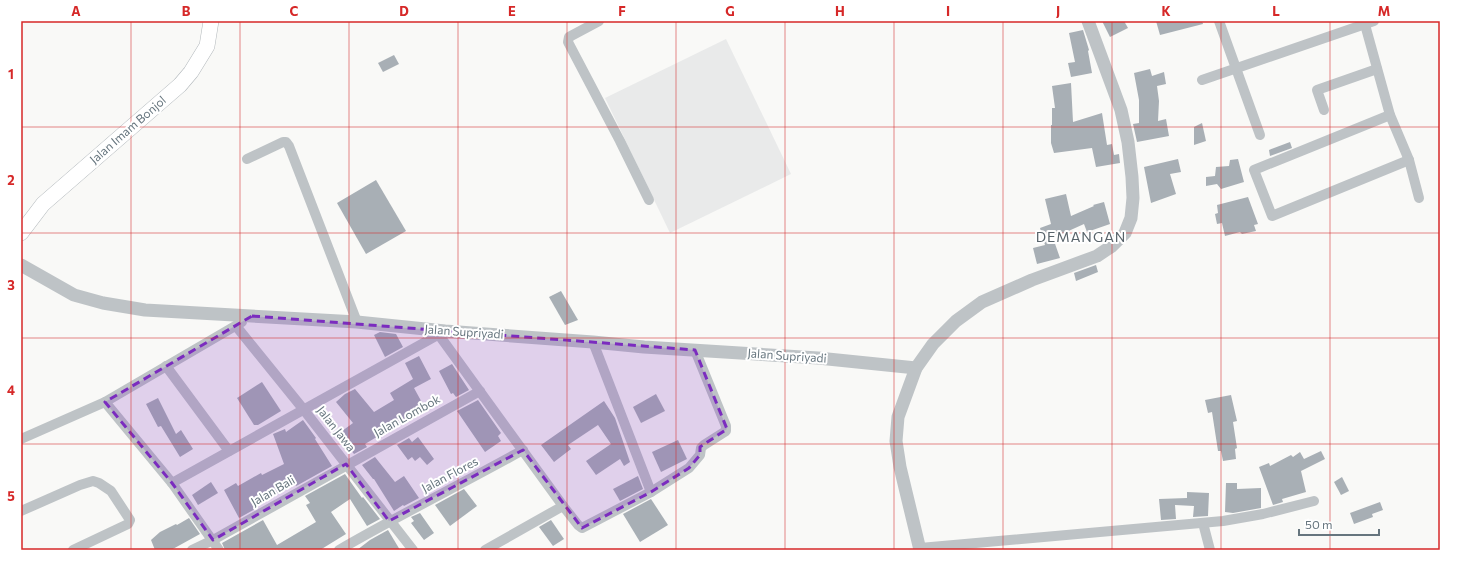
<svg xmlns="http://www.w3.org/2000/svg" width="1461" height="571" font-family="Commissioner,sans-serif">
	<rect width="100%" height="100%" fill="#f9f9f7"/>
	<path fill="#e9eaea" d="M726,39L791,174L670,233L605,98Z"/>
	<g fill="#a8afb5">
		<path d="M1102,21H1124L1128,28L1110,37Z"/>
		<path d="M1156,21H1202L1203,24L1160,35Z"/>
		<path d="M1083,30L1089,50L1088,51L1092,73L1071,77L1068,63L1075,62L1069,33Z"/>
		<path d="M394,55L399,64L383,72L378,63Z"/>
		<path d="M1150,69L1152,76L1164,72L1166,84L1157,86L1159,101L1158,121L1166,119L1169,136L1137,142L1133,124L1139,123V100L1134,73Z"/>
		<path d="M1071,83L1073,122L1102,113L1107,145L1112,144L1114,155L1119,154L1120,163L1096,167L1092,148L1054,153L1051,143V125H1052V108H1055L1052,86Z"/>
		<path d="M1202,123L1206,141L1194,145V127Z"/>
		<path d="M1290,142L1292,148L1270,156L1269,150Z"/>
		<path d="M1178,159L1181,172L1170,174L1176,194L1151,203L1144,167Z"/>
		<path d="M1238,159L1244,182L1221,189L1217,184L1206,186V177L1215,176L1216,167L1229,166L1230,160Z"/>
		<path d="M376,180L406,231L366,254L337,203Z"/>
		<path d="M1066,194L1071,216L1094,206L1093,205L1104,202L1110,224L1087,232L1084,224L1053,238L1060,258L1037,264L1033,248L1045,245L1040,228L1051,224L1045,199Z"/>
		<path d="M1248,197L1258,224L1254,225L1256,231L1242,234L1240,232L1225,236L1222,223L1217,224L1215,214L1218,213L1217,205Z"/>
		<path d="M1096,265L1098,272L1076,281L1074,273Z"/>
		<path d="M561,291L578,320L565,325L549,297Z"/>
		<path d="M380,332L396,334L403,347L385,357L374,335Z"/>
		<path d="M419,356L431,379L414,388L425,408L365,444L367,447L354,454L338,434L353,423L336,402L345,394L355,389L374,412L394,400L390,393L413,379L405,363Z"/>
		<path d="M452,364L469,390L456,397L453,393L451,394L439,371Z"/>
		<path d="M262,382L281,411L258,425H254L237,398Z"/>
		<path d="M656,394L665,411L641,423L633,407Z"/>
		<path d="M1231,395L1237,421L1233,422L1237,448L1235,449L1236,459L1223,461L1221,451H1218L1212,412L1208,413L1205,400Z"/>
		<path d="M158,398L176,434L181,430L193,449L180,457L161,426L158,427L146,404Z"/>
		<path d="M478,400L501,433L498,436L501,441L485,452L457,411Z"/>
		<path d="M604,401L615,418L630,462L624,466L620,459L596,475L586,461L611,444L598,425L568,445L571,449L554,462L541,445Z"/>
		<path d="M303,420L316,438L315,439L332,466L298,485L296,486L295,484L270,497L255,505L257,508L239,518L224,490L236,483L238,486L261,473L262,475L284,464L273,434L285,429L286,432Z"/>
		<path d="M418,437L434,459L427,465L420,457L415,461L412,457L408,460L397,445L409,438L412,442Z"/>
		<path d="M678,440L687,459L661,472L652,452Z"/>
		<path d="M1321,451L1325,459L1301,471L1306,492L1282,499L1283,502L1273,505L1259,467L1269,463L1270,466L1291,455L1293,457L1300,452L1304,459Z"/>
		<path d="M375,457L395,482L404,476L419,498L404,506L403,505L394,511L374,479H373L362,465Z"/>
		<path d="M345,474L362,498L363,497L380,519L367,526L350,499L331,512L346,534L320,550H225L222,543L263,520L277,545L316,522L306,505L310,503L305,496Z"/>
		<path d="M638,476L643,489L620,501L613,489Z"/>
		<path d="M1342,477L1349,491L1341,495L1334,482Z"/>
		<path d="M211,482L218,493L198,505L192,495Z"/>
		<path d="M1226,483H1237V489L1261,488V508L1233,513L1225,512Z"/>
		<path d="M464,489L477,506L450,526L435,505Z"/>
		<path d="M1187,492L1209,493L1208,516L1193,517L1194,506L1175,505L1176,519L1161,520L1159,499L1187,498Z"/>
		<path d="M651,499L668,525L640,542L623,514Z"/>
		<path d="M1380,502L1383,510L1372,514L1373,517L1354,524L1350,513Z"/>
		<path d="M420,513L434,533L424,540L411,523L414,521L411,517Z"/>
		<path d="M189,518L200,534L171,550H155L151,540L160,532L176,524L177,525Z"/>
		<path d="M551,520L564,539L553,546L539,527Z"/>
		<path d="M388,530L400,550H357L370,540Z"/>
	</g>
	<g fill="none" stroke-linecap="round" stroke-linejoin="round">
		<defs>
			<path id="secondary" d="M21,233L43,204L180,85L191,72L207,46L211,21"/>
		</defs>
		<use href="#secondary" stroke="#b1b7bb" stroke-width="16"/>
		<g stroke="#bec3c6" stroke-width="10">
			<path d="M599,21L569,37L568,42L620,141L649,200"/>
			<path d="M1219,21L1260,135"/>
			<path d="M1364,21L1390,115L1409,160L1419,198"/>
			<path d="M1202,80L1374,21"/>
			<path d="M1324,110L1317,90L1377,69"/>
			<path d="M1390,115L1254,170L1272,216L1409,160"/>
			<path d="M247,159L283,142H286L289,146L357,322"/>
			<path d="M236,326L304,410L413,550"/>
			<path d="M439,335L563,506L578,525L582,528L651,492L689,468L700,455L701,448L704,445L726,431V426L695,350"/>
			<path d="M593,342L651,492"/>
			<path d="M166,366L229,451"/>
			<path d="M105,402L172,483L219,550"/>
			<path d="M21,439L105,402L242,322"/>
			<path d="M172,483L445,331"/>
			<path d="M21,511L80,485L93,481L99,483L111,491L130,520L128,524L73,550"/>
			<path d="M1203,523L1210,550"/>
			<path d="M920,548L1223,521L1263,514L1314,501"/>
			<path d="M192,550L213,540L480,391"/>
			<path d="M339,550C399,515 462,484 523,450"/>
			<path d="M485,550L563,506"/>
		</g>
		<g stroke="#bec3c6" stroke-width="13">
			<path d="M21,265L74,295L103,303L145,310L357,322L445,331L593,342L644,347L818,358L916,368"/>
			<path d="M920,550L900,467L896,441L898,417L916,368L933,344L956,321L982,302L1032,280L1097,256L1112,246L1125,233L1131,218L1133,198L1132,177L1128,142L1121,110L1088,21"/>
		</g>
		<use href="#secondary" stroke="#fff" stroke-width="15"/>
	</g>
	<path fill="#7b2cbf" fill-opacity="0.2" stroke="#7b2cbf" stroke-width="3" stroke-dasharray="8 5" stroke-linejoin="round" d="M252,316L695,350L727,429L700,447V455L689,468L651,492L582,528L523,450L389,521L346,464L213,540L172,483L105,402Z"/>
	<path fill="none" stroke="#d62828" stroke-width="1" stroke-opacity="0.55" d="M131,21V550M240,21V550M349,21V550M458,21V550M567,21V550M676,21V550M785,21V550M894,21V550M1003,21V550M1112,21V550M1221,21V550M1330,21V550M21,127H1440M21,233H1440M21,338H1440M21,444H1440"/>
	<g text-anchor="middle" stroke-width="4" stroke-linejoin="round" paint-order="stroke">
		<g font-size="12" fill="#66757e" stroke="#fff">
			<text transform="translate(128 130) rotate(-41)" y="4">Jalan Imam Bonjol</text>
			<text transform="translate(464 332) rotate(4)" y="4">Jalan Supriyadi</text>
			<text transform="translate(787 356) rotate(4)" y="4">Jalan Supriyadi</text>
			<text transform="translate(407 416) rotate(-29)" y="4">Jalan Lombok</text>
			<text transform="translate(336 429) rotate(52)" y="4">Jalan Jawa</text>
			<text transform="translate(450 475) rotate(-28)" y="4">Jalan Flores</text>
			<text transform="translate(273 491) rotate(-30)" y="4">Jalan Bali</text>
		</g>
		<g font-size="14" letter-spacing="1" fill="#58636a" stroke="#fff">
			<text x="1081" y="242">DEMANGAN</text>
		</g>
	</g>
	<rect width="1461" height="571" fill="none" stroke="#ffffff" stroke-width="44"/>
	<path d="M1299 529v6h80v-6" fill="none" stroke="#66757e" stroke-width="2"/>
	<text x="1305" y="529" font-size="12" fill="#66757e" stroke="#ffffff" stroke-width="3" paint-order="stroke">50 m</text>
	<rect x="22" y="22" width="1417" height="527" fill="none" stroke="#d62828" stroke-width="1.5"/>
	<g font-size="13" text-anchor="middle" font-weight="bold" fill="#d62828">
		<text x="76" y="16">A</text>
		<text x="186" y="16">B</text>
		<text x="294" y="16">C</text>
		<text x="404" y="16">D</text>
		<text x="512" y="16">E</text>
		<text x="622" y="16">F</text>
		<text x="730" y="16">G</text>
		<text x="840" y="16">H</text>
		<text x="948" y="16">I</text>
		<text x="1058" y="16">J</text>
		<text x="1166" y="16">K</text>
		<text x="1276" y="16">L</text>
		<text x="1384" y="16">M</text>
		<text x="11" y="79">1</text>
		<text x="11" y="185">2</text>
		<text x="11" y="290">3</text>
		<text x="11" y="395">4</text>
		<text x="11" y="501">5</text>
	</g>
</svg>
